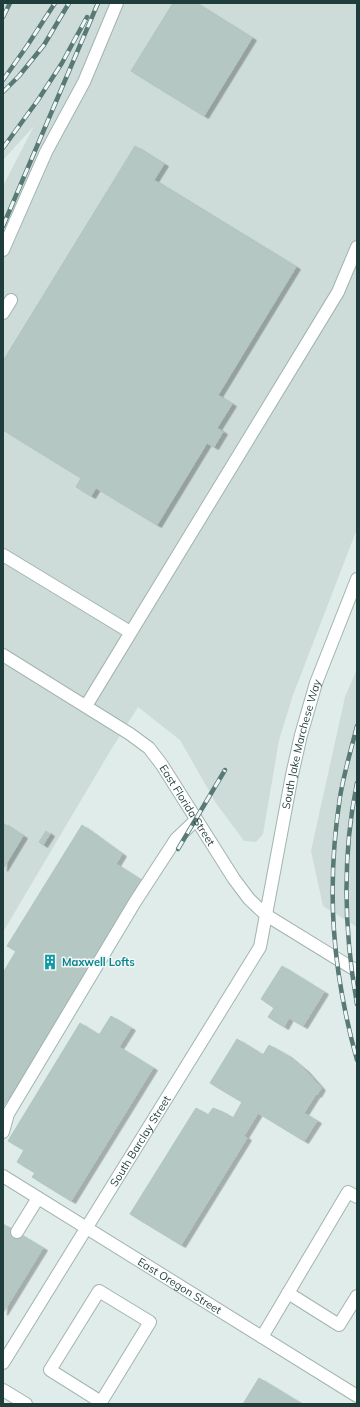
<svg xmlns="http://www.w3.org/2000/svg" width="360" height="1407" font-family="Mulish,sans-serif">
	<defs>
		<filter id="shadow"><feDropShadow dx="4.5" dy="2.5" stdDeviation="0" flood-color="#0004"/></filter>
	</defs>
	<rect width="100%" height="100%" fill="#dfece9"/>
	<g fill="#cddcd8">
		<path d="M3,3H357V529L293,695L279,740L263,834L256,842L244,841L216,803L180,740L138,707L112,748L3,932V186L34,126L3,160Z"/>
		<path d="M357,669V927L323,906L311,851L345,697Z"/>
	</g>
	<g fill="#b4c7c2" stroke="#b1c6c1" filter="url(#shadow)">
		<path d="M173,3H196L252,38L204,116L131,71Z"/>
		<path d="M135,146L164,164L154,180L296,267L218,395L232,404L217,428L223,432L214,447L207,443L157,525L96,488L91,496L76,487L81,478L3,430V361Z"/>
		<path d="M3,823L23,836L3,869Z"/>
		<path d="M82,825L122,854L116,864L141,880L3,1107V973L16,951L7,946Z"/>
		<path d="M46,831L50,834L43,845L39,842Z"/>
		<path d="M282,966L324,992L303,1026L289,1018L284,1027L268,1017L274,1008L261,999Z"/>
		<path d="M111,1016L131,1028L119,1047L153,1068L71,1201L32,1177L35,1173L17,1162L24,1150L8,1141L80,1023L99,1035Z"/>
		<path d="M237,1039L263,1055L269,1045L287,1055L305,1070L321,1088L317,1095L316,1094L304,1113L317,1121L304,1141L258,1113L244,1136L247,1138L181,1245L130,1214L196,1108L208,1115L213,1108L223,1112L233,1118L242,1102L210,1083Z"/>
		<path d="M3,1224L43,1248L3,1313Z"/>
		<path d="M259,1378L302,1404H243Z"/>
	</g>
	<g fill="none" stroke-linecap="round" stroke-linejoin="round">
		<defs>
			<g id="minor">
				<path d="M3,250L46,152L84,82L117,3"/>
				<path d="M3,313L11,300"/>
				<path d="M3,555L130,632"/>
				<path id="s1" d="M3,655L130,734L149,748L162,765L234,879L249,899L266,915L357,971"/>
				<path d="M86,706L338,292L357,247"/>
				<path d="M3,1132L8,1114L135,902L176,839L196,820"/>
				<path id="s2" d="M3,1176L357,1396"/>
				<path d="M17,1232L38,1198"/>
				<path d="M288,1293L339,1325L357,1296"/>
				<path d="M262,1337L348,1192L357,1197"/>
				<path id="s3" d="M3,1363L260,947L292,775L301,735L316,683L357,579"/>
				<path d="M3,1390L26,1404"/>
				<path d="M99,1404L101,1402L150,1322L99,1291L50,1370L101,1402"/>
			</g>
		</defs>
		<use href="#minor" stroke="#a2b4b1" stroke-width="14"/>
		<use href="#minor" stroke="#fff" stroke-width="12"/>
		<defs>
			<g id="rail">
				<path d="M3,17L10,3"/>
				<path d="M3,80L27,46L55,3"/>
				<path d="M3,92L19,76L44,45L69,3"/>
				<path d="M3,148L38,100L62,63L87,17"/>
				<path d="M3,226L98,3"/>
				<path d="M357,726C351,750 344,773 340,797C326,889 332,970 357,1060"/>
				<path d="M357,783C342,856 344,931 357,1004"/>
				<path d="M178,849L225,770"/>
			</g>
		</defs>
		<use href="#rail" stroke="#597977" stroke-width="4.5"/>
		<use href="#rail" stroke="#f0f8f6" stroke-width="3" stroke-dasharray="9" stroke-linecap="butt"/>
	</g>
	<defs>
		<symbol id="building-bare" viewBox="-9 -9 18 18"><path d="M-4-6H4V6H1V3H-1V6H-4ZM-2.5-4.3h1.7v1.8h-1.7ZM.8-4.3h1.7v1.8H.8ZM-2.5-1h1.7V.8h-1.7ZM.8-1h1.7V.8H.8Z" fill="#0f9aa8" stroke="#f0f8f6" stroke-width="2.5" paint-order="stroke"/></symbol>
	</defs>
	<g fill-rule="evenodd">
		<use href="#building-bare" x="39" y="951" width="22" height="22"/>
	</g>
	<g text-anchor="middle" stroke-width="3" stroke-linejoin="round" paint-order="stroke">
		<g font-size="11" fill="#1f3d3b" stroke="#f0f8f6">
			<text dy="4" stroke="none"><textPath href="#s3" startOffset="696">South Jake Marchese Way</textPath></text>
			<text dy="4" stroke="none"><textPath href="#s1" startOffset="242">East Florida Street</textPath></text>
			<text dy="4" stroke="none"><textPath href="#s3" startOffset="261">South Barclay Street</textPath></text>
			<text dy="4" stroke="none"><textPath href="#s2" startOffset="208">East Oregon Street</textPath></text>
		</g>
		<g font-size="11" font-weight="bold" fill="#0d838f" stroke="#f0f8f6" text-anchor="start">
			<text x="62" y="966">Maxwell Lofts</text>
		</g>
	</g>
	<rect width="360" height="1407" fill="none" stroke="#1f3d3b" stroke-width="8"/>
</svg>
